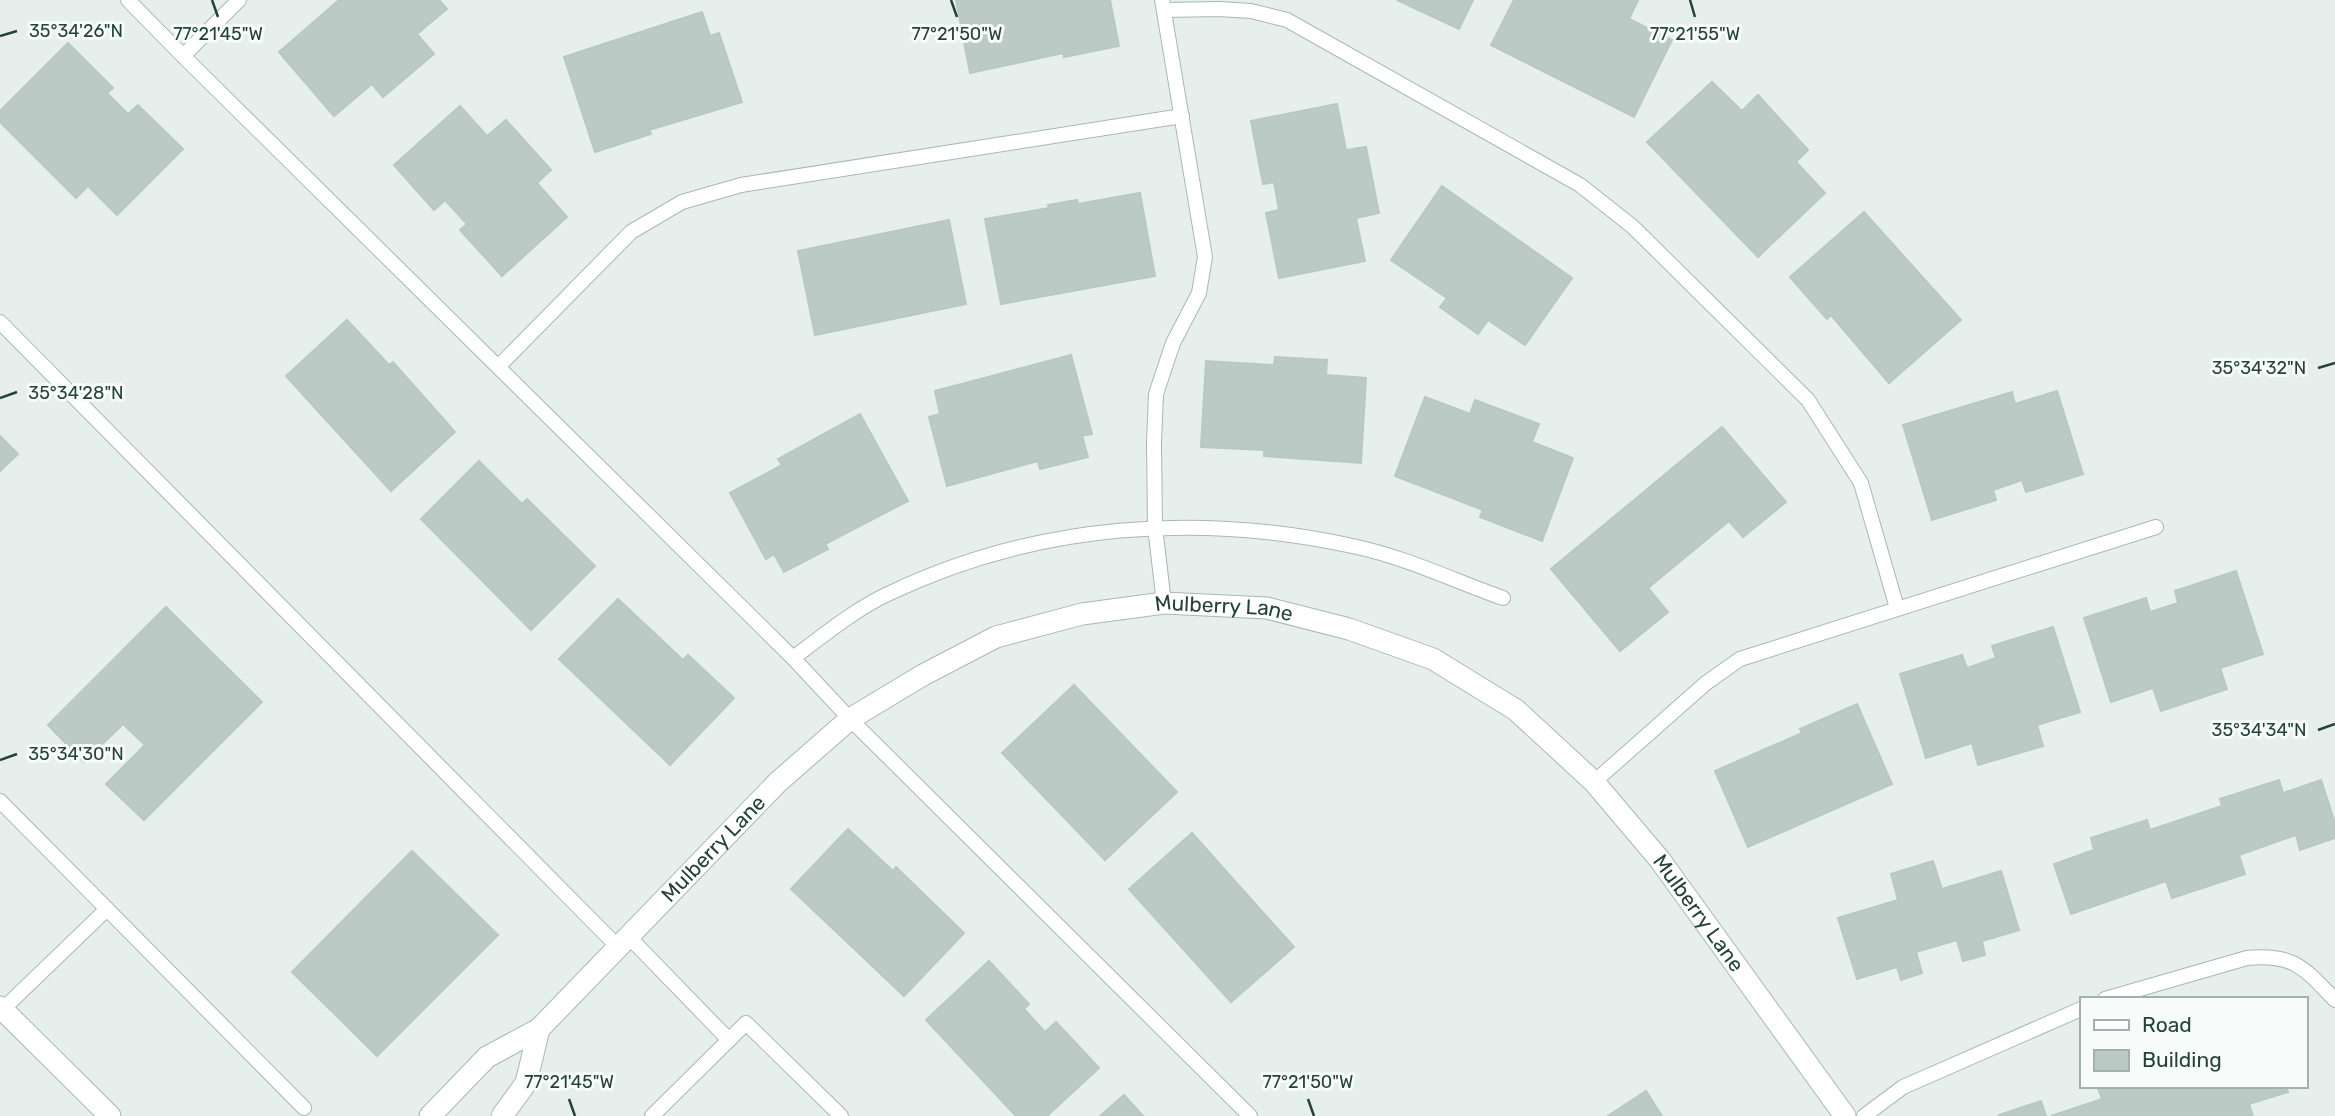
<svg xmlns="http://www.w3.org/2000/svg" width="2335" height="1116" font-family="Rubik,sans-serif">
	<rect width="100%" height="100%" fill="#e6efeb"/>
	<g fill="#bbcac4" stroke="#b8c9c2" stroke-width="2">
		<path d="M339,0H439L447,9L417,34L434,54L383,97L372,84L334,116L279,52Z"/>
		<path d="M956,0H1110L1119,46L1064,57L1063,53L970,73Z"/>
		<path d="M1397,0H1473L1459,29Z"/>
		<path d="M1514,0H1638L1629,19L1672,40L1634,117L1491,45Z"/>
		<path d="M702,12L710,36L719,33L742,102L649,130L651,134L595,152L564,57Z"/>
		<path d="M68,43L113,88L107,93L128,114L138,105L183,149L117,215L88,186L76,198L0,122V111Z"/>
		<path d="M1712,82L1742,111L1758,95L1808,150L1796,162L1825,193L1758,257L1647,142Z"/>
		<path d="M1337,104L1346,150L1366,147L1379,213L1356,218L1365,261L1279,278L1266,213L1279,210L1274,182L1263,184L1251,121Z"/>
		<path d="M460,106L487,136L506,120L551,170L537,183L567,217L502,276L460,230L467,224L445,200L434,210L394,165Z"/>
		<path d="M1442,186L1572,278L1525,345L1488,320L1478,334L1440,307L1447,298L1391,260Z"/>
		<path d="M1140,193L1155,276L1001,304L985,219L1049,208L1048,205L1077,200L1078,204Z"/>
		<path d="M1864,212L1961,320L1889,383L1831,315L1827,319L1790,277Z"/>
		<path d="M949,220L966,304L815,335L798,251Z"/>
		<path d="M347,320L389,365L393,362L455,432L391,491L286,376Z"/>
		<path d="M1071,355L1092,434L1082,436L1088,457L1040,469L1038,461L947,486L929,417L940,414L935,391Z"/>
		<path d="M1275,357L1327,360L1326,375L1366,378L1361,463L1264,456V450L1201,447L1206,361L1274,365Z"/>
		<path d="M2057,391L2083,474L2026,492L2022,480L1993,490L1996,500L1932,520L1903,425L2012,392L2015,404Z"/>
		<path d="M1425,397L1470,414L1475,400L1539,424L1532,442L1573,458L1542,541L1480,517L1483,510L1395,476Z"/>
		<path d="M860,414L908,501L825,544L828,549L784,572L774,554L766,559L730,493L782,465L778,459Z"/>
		<path d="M1722,427L1786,502L1743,537L1729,521L1648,588L1668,612L1620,651L1551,569Z"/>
		<path d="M0,436L18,454L0,471Z"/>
		<path d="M479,461L522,504L527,499L595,566L531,630L421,519Z"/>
		<path d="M2236,571L2263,654L2220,668L2227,689L2161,711L2153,688L2111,702L2084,618L2146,598L2150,612L2178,603L2175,591Z"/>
		<path d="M618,599L683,660L688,655L734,698L670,765L559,659Z"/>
		<path d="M166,607L262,702L144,820L106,784L145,745L123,724L84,762L48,725Z"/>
		<path d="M2053,627L2080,712L2037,725L2043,746L1978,765L1972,743L1926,758L1900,674L1962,655L1967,668L1996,658L1992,646Z"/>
		<path d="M1074,685L1177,792L1105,860L1002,753Z"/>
		<path d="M1857,704L1892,784L1748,847L1715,771L1802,733L1800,729Z"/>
		<path d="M2279,780L2283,793L2321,780L2335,823V838L2300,850L2296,835L2239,855L2245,874L2172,898L2166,881L2071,914L2054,864L2094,850L2091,838L2147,820L2150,830L2222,806L2220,799Z"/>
		<path d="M848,829L893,871L896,867L964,933L904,996L791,889Z"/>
		<path d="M1192,833L1294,947L1231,1002L1129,889Z"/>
		<path d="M412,851L498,935L377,1056L292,972Z"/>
		<path d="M1933,861L1942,889L2001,871L2019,930L1982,941L1985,955L1963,961L1957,940L1916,952L1922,973L1901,980L1897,967L1857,979L1838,918L1898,900L1891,874Z"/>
		<path d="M989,961L1029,1004L1024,1009L1045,1032L1056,1022L1099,1068L1047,1116H1016L926,1020Z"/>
		<path d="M2097,1086H2286L2288,1092L2249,1104L2253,1116H2051L2102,1099Z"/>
		<path d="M1646,1091L1662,1116H1608Z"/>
		<path d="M1124,1095L1143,1116H1100Z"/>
		<path d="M2041,1101L2046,1116H1999V1115Z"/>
	</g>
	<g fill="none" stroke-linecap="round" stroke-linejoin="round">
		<defs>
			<g id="lane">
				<path d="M128,0L183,56L793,658L850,719L1250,1116"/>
				<path d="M1162,0L1205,257L1199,293L1173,343L1156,394L1154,443L1155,527L1164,603"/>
				<path d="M1164,10L1219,9L1251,11L1287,20L1580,185L1633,227L1808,400L1861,483L1897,608"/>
				<path d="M183,56L239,0"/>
				<path d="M0,322L619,948"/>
				<path d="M499,366L631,232L682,202L741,185L1182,116"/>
				<path d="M793,658C824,635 855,609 890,593C1037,523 1200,512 1357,547C1407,558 1455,581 1503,598"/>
				<path d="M1594,782L1706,683L1740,659L2156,527"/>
				<path d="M0,801L304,1108"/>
				<path d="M629,937L729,1040L652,1116"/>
				<path d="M2105,999L2247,958C2294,953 2305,969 2335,1000"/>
				<path d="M0,1012L107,909"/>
				<path d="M729,1040L746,1023L841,1116"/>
				<path d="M1864,1116L1903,1087L2081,1009"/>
			</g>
			<g id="street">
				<path id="s1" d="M430,1116L487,1057L539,1029L778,782L850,719L923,675L996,637L1082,614L1164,603L1267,608L1349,629L1433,659L1516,710L1594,782L1660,860L1845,1116"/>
				<path d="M502,1116L526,1083L539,1029"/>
			</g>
			<path id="secondary" d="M0,1007L110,1116"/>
		</defs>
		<use href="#lane" stroke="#a8b8b2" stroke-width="16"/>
		<use href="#street" stroke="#a8b8b2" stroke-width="23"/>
		<use href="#secondary" stroke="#a4bbb3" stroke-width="23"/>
		<use href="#lane" stroke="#fff" stroke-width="14"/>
		<use href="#street" stroke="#fff" stroke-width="21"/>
		<use href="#secondary" stroke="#fff" stroke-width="21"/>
	</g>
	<path fill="none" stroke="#24423a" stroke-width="2.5" d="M212,0L218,17M951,0L957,17M1690,0L1695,17M0,36L17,31M2318,368L2335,363M0,398L17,392M2318,730L2335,724M0,760L17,754M569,1099L575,1116M1308,1099L1314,1116"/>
	<g text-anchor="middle" stroke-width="6" stroke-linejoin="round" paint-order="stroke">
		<g font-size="21" fill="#24423a" stroke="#f7fbf9">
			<text dy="7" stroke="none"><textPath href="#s1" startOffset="980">Mulberry Lane</textPath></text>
			<text dy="7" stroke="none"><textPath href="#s1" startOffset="392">Mulberry Lane</textPath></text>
			<text dy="7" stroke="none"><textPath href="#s1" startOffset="1568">Mulberry Lane</textPath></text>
		</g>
	</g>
	<g font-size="18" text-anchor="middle" fill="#24423a" stroke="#f7fbf9" stroke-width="6" stroke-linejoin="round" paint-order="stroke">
		<text x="76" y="37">35°34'26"N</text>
		<text x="218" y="40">77°21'45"W</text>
		<text x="957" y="40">77°21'50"W</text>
		<text x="1695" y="40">77°21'55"W</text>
		<text x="2259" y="374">35°34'32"N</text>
		<text x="76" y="399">35°34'28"N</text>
		<text x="2259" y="736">35°34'34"N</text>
		<text x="76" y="760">35°34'30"N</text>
		<text x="569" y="1088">77°21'45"W</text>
		<text x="1308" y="1088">77°21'50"W</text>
	</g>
	<rect x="2080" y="997" width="228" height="91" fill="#f7fbf9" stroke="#a3b1ad" stroke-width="2"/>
	<rect x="2094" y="1020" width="35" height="10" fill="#ffffff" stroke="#a3b1ad" stroke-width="2"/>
	<text x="2142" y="1032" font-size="21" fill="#24423a">Road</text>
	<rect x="2094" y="1050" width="35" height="21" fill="#bbcac4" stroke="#a3b1ad" stroke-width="2"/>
	<text x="2142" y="1067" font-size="21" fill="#24423a">Building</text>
</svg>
